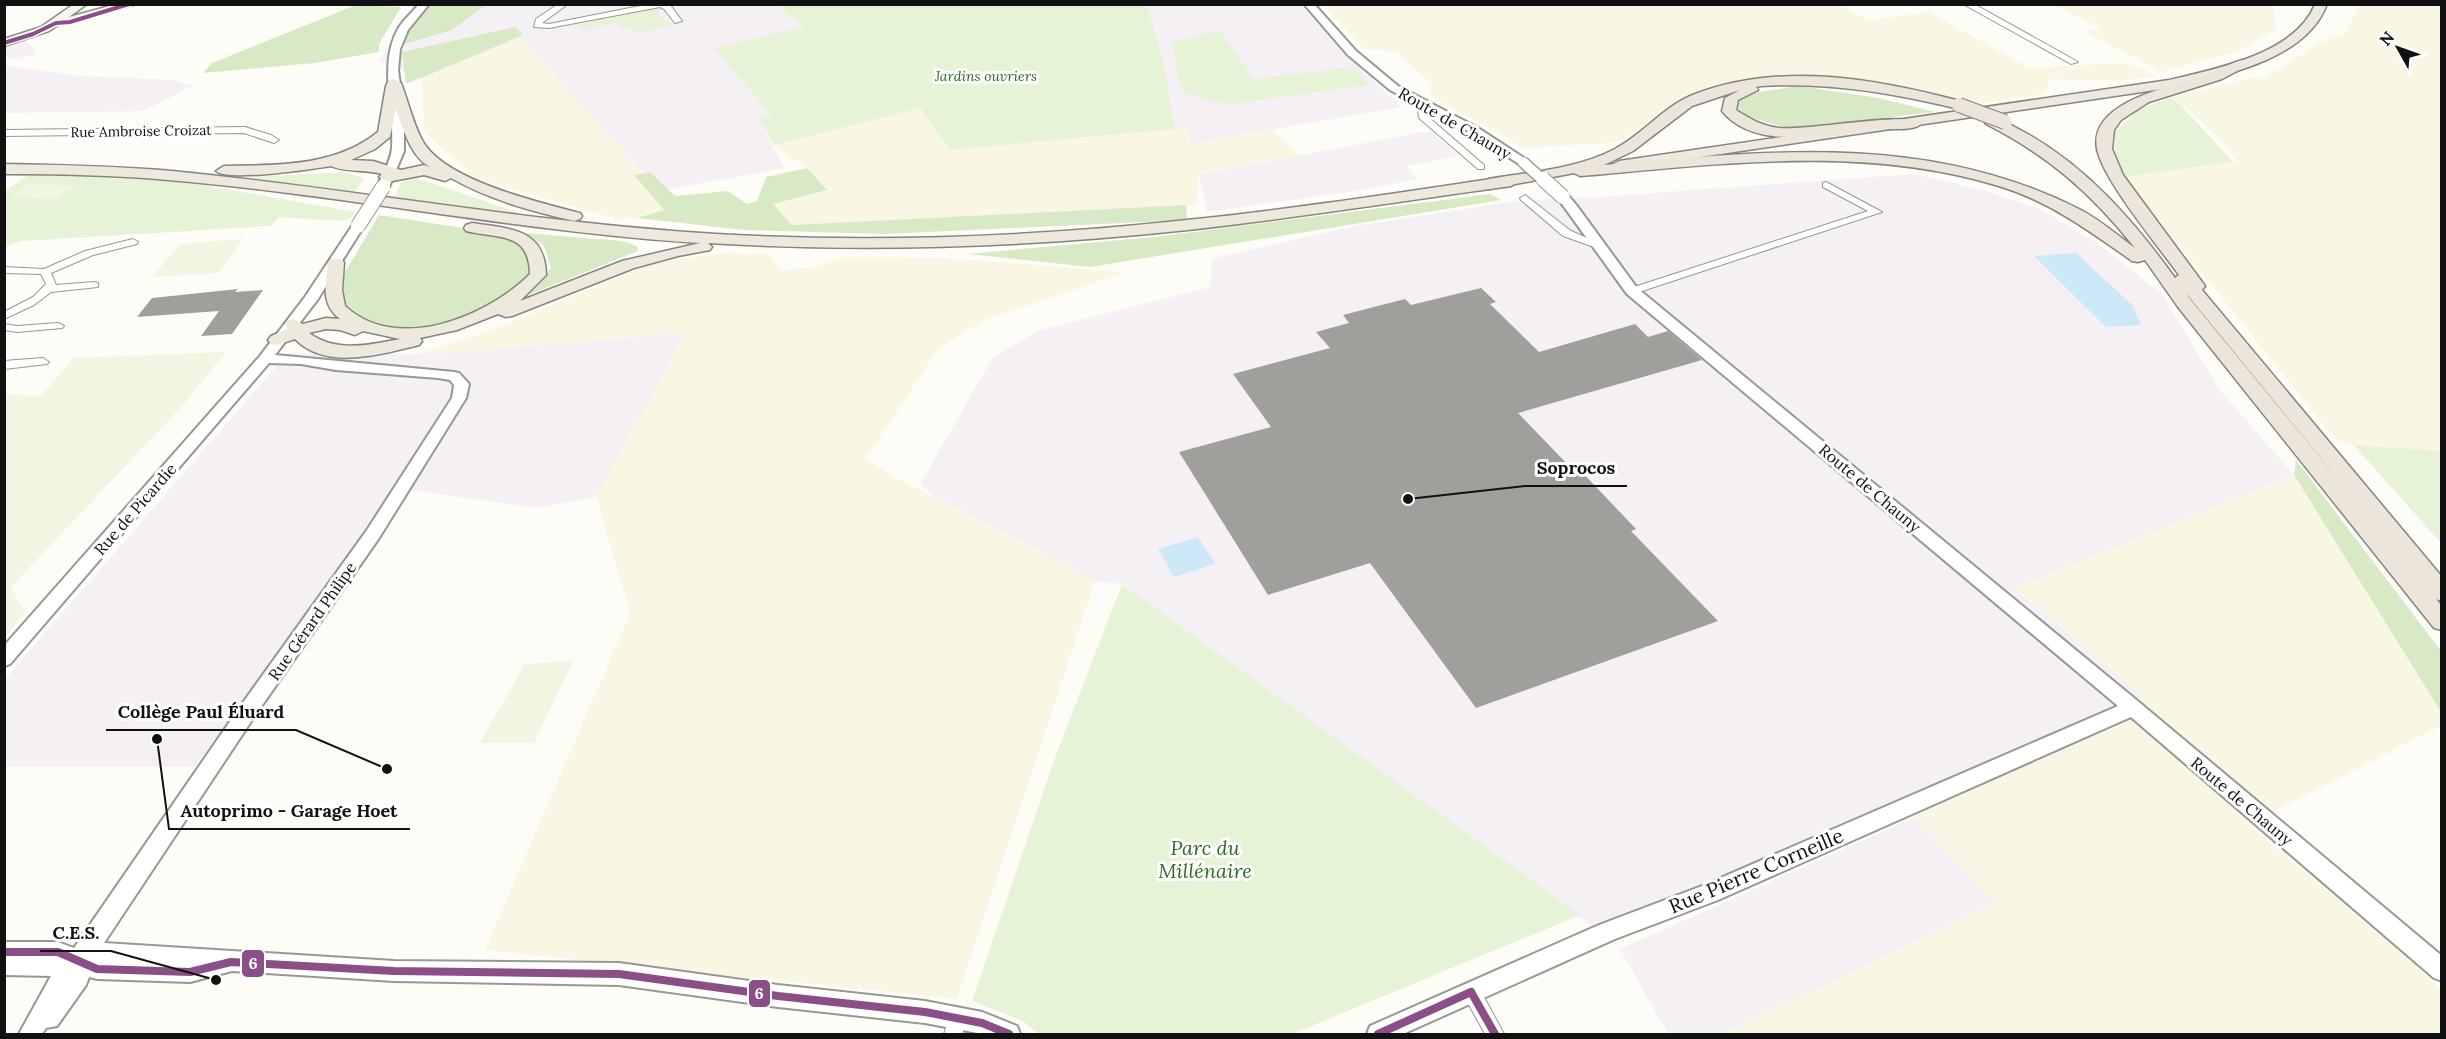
<svg xmlns="http://www.w3.org/2000/svg" width="2446" height="1039" font-family="Lora,serif">
	<rect width="100%" height="100%" fill="#fdfcf7"/>
	<g fill="#f5f0f3">
		<path d="M415,5H790L780,7L804,27L772,116L759,119L784,168L660,191L521,38L422,79L379,61Z"/>
		<path d="M1147,5H1300L1344,53L1401,107L1191,144L1187,128L1175,129L1164,64Z"/>
		<path d="M22,40L35,48L33,55L17,60L5,57V46Z"/>
		<path d="M4,65L79,76L175,80L185,85L196,84L144,111L5,113Z"/>
		<path d="M1430,131L1459,156L1406,166L1417,179L1363,190L1207,212L1199,174Z"/>
		<path d="M1913,174L1983,190L2042,210L2097,243L2163,295L2218,388L2294,475L2015,589L2145,697L1598,931L1122,584L1095,581L932,495L921,483L993,357L1040,330L1211,287V259L1354,226L1523,200L1584,198Z"/>
		<path d="M687,333L596,497L538,508L411,490L194,767H5V679L288,353L438,354Z"/>
		<path d="M2125,723L2408,959L2441,990V1034H1668L1620,949Z"/>
	</g>
	<g fill="#f9f7e4">
		<path d="M1838,4L1869,20L1929,12L2029,68L2123,63L2159,76L2115,81L2050,79L2044,94L1979,104L1923,90L1851,79L1804,76L1753,78L1703,88L1684,95L1652,117L1625,139L1609,143L1524,148L1429,95L1432,84L1397,52L1364,49L1323,5Z"/>
		<path d="M2053,5H2273L2276,29L2236,52L2161,72L2085,32L2101,28Z"/>
		<path d="M2358,5H2441V451L2354,445L2336,440L2125,177L2237,162L2223,141L2173,97L2250,78L2264,79L2321,42L2346,33Z"/>
		<path d="M521,37L643,173L634,176L665,210L637,218L616,219L475,178L424,132L422,79Z"/>
		<path d="M921,107L950,150L1187,128L1192,144L1273,130L1299,155L1199,173L1197,205L792,225L773,204L827,190L807,168L774,145Z"/>
		<path d="M727,253L769,254L781,271L819,266L842,257H898L960,259L1126,272L982,321L938,349L866,458L888,473L1095,581L957,999L485,950L630,613L596,497L686,333L438,354H417L489,331L645,266L674,259Z"/>
		<path d="M2294,475L2441,712V726L2248,824L2408,959L2441,990V1034H1722L1995,903L1913,816L2125,723L2145,698L2015,588Z"/>
	</g>
	<g fill="#e7f3d7">
		<path d="M790,4L1147,5L1164,64L1175,129L950,150L920,108L774,145L759,119L772,115L714,48L804,27L779,7Z"/>
		<path d="M652,7L662,9L657,11L667,23L673,22L674,25L635,33L632,27L621,29L617,23L582,30L578,25Z"/>
		<path d="M1220,31L1254,79L1352,67L1369,85L1231,104L1207,100L1181,90L1172,42Z"/>
		<path d="M2173,97L2233,162L2125,177L2115,153V132L2138,110Z"/>
		<path d="M344,172L364,178L354,193L236,178Z"/>
		<path d="M30,174H86L186,182L355,212L351,218L341,221L279,217L271,226L21,241L5,247V191Z"/>
		<path d="M412,177C454,189 494,206 536,218L393,199L401,183Z"/>
		<path d="M2354,445L2441,451V543Z"/>
		<path d="M1122,584L1580,915L1292,1034H1039L1023,1021L972,1001L1056,755Z"/>
	</g>
	<g fill="#d8eac5">
		<path d="M356,5L401,7L379,44V52L314,63L203,73L212,63Z"/>
		<path d="M428,5H486L452,30L404,44L401,40Z"/>
		<path d="M516,27L523,35L406,84L402,52Z"/>
		<path d="M1798,86L1879,98L1935,112L1790,129L1746,116L1733,103L1747,94Z"/>
		<path d="M807,168L827,190L773,204L792,225L1186,205L1187,220L884,234L744,230L637,218L664,210L634,175L650,172L675,196L728,191L747,204L757,201L766,177Z"/>
		<path d="M1490,194L1501,200L1090,267L968,254L1154,237Z"/>
		<path d="M379,215L508,235L536,258L526,284L486,310L445,324L411,328L375,326L343,307L339,286L345,272Z"/>
		<path d="M525,233L622,241L637,246L638,251L523,297L551,268L544,246Z"/>
		<path d="M2296,460L2441,651V712L2294,475Z"/>
	</g>
	<g fill="#f0f6e1">
		<path d="M29,184L76,186L57,199L10,197Z"/>
		<path d="M243,239L218,273L152,277L180,244Z"/>
		<path d="M226,352L182,406L11,587L25,613L5,637V394L41,396L74,358Z"/>
		<path d="M573,661L534,743H480L525,664Z"/>
	</g>
	<g fill="#cde8f7">
		<path d="M2076,253L2132,305L2141,325L2106,327L2034,256Z"/>
		<path d="M1198,537L1215,564L1174,577L1158,549Z"/>
	</g>
	<g fill="#a19f9c">
		<path d="M1481,288L1496,302L1490,304L1539,352L1635,324L1648,337L1668,331L1702,360L1518,413L1572,469L1578,468L1636,529L1631,531L1718,621L1476,708L1370,563L1268,595L1179,452L1271,427L1233,374L1330,348L1316,332L1349,323L1343,315L1405,299L1411,305Z"/>
		<path d="M238,289L235,292L263,290L232,334L201,336L219,311L137,317L152,298Z"/>
	</g>
	<g fill="none" stroke-linecap="round" stroke-linejoin="round">
		<defs>
			<g id="minor">
				<path d="M558,4H568L542,23L549,24L650,4L670,5L682,21L675,23L664,9L660,7L549,28L534,27L536,19Z"/>
				<path d="M1963,4H1974L2078,62L2071,64Z"/>
				<path d="M1417,101H1423L1426,115L1484,165V169H1478L1419,118Z"/>
				<path d="M245,127L271,135L279,140L274,143L244,133L4,136V130Z"/>
				<path d="M1826,182L1882,212L1636,293H1628L1626,291L1628,289L1868,211L1823,187V183Z"/>
				<path d="M1525,195L1571,231L1605,246L1600,249L1563,236L1521,200L1520,198Z"/>
				<path d="M133,239L138,242L137,244L93,255L51,273L56,285L94,282L98,283V287L51,292L34,305L4,319V312L33,297L46,284L41,274L4,273V267L44,269L85,251Z"/>
				<path d="M58,323L64,326L62,328L17,332L4,330V324L17,326Z"/>
				<path d="M43,358L49,362L47,364L4,369V361Z"/>
				<path d="M1471,983L1478,986L1504,1034H1485L1462,992L1464,986Z"/>
				<path d="M958,1010L965,1013L967,1019L962,1034H944L951,1013Z"/>
			</g>
			<g id="tertiary">
				<path d="M419,4H429L408,30L400,49L398,70L404,113V151L389,187L383,191L377,187C382,175 391,161 392,148C395,109 378,65 398,29C403,20 413,12 419,4Z"/>
				<path d="M1304,4H1314L1356,51L1398,86L1478,128L1527,160V164H1519L1470,132L1390,90L1348,55Z"/>
				<path d="M1563,193L1567,194L1577,206L1637,288L2140,703L2442,956V981L2434,978L2131,717L1718,900L1615,939L1403,1034H1367L1370,1026L1599,925L1702,886L2118,706L1627,294L1557,197Z"/>
				<path d="M358,222L364,226L318,299L275,355L454,372L459,373L469,384L466,398L379,538L256,714L104,943L394,961L619,963L778,985L925,1001L982,1012L1017,1026L1020,1034H983L925,1023L778,1007L619,985L394,981L232,971L190,982L97,979L89,977L86,985L57,1026L46,1028L42,1034H19L51,976L4,975V942H58L74,948L242,704L367,530L452,398L454,385L450,380L438,378L336,370L301,364L269,363L10,664L4,666V646L260,356L305,297L354,223Z"/>
			</g>
			<path id="secondary" d="M74,4H87L69,17L117,4H136L58,25L49,31L4,46V39L41,27Z"/>
			<g id="primary">
				<path d="M2315,4H2327C2306,61 2221,76 2169,88L1619,169L1612,165L1619,161L2169,80C2215,69 2296,54 2315,4Z"/>
				<path d="M394,79L401,83C408,101 413,123 422,140C443,180 538,202 580,213L582,216L580,219L574,221C531,211 490,200 451,178L445,181L424,175L387,182L379,177L382,174C366,169 346,173 331,166C313,169 227,182 216,171L224,166C277,165 335,167 378,132L386,86L389,80ZM396,109C403,128 410,156 430,167L424,165L401,170L373,161L351,160L375,149L390,137Z"/>
				<path d="M4,164C60,165 116,166 172,171C354,189 533,223 716,234C872,243 1031,237 1187,220C1295,209 1403,192 1511,176L1519,181L1511,186C1403,201 1296,218 1188,230C1029,247 868,253 708,243L712,247L710,250L678,256L634,268L512,316L506,317L498,314L457,330L420,338L422,341L419,345C383,354 325,371 295,339L277,345L271,344L268,340L271,336L288,329L285,324L288,320L294,319L303,324L326,318L340,319C320,304 326,285 328,263L330,259H342L344,263L342,290L345,306C397,354 487,317 530,274C529,231 498,239 466,231L464,228L466,225L472,223C510,229 545,228 546,275L520,301L622,261L700,243C522,232 346,195 168,180C113,175 59,174 4,174ZM326,329L340,330L355,335L363,331L400,339C369,345 336,353 309,333Z"/>
			</g>
			<path id="trunk" d="M2243,60L2250,64L2222,79L2149,102L2121,120L2114,130L2112,149L2123,175L2205,286L2202,290L2442,577V601L2436,599L2442,606V630L2434,628L2178,307L2145,260L2138,262L2132,261C2091,232 2050,202 2002,187C1865,144 1720,164 1580,176L1574,173L1489,189L1481,184L1489,179C1530,172 1576,169 1613,150C1643,135 1663,106 1695,94C1782,61 1877,79 1964,102L1966,105L1959,109C1893,93 1830,82 1761,86L1756,87L1758,90L1738,100L1736,110C1750,119 1762,126 1779,128C1804,131 1911,111 1922,123C1914,132 1890,128 1877,129C1832,133 1756,153 1722,111L1725,98L1740,90L1692,106L1633,151L1604,165C1768,151 1926,132 2079,209C2099,219 2117,235 2135,248C2091,193 2049,156 1986,124L1984,121L1986,118L1991,117C2003,120 2014,127 2024,132C2087,167 2134,221 2175,278L2179,275C2159,247 2103,180 2097,149C2088,101 2174,86 2205,76C2218,71 2230,63 2243,60ZM2185,292L2355,500L2190,299Z"/>
		</defs>
		<use href="#minor" stroke="#979795" stroke-width="2"/>
		<use href="#tertiary" stroke="#979795" stroke-width="4"/>
		<use href="#secondary" stroke="#8e8d8b" stroke-width="3"/>
		<use href="#primary" stroke="#858482" stroke-width="3"/>
		<use href="#trunk" stroke="#858482" stroke-width="3"/>
		<use href="#minor" fill="#fffffe" fill-rule="evenodd"/>
		<use href="#tertiary" fill="#fffffe" fill-rule="evenodd"/>
		<use href="#secondary" fill="#f6f4eb" fill-rule="evenodd"/>
		<use href="#primary" fill="#ede9dc" fill-rule="evenodd"/>
		<use href="#trunk" fill="#ece5da" fill-rule="evenodd"/>
		<defs>
			<path id="tertiary-bridge-far1" d="M1523,162L1544,181"/>
			<g id="tertiary-bridge">
				<path d="M1543,179L1563,197"/>
				<path d="M358,226L383,187"/>
			</g>
			<path id="trunk-bridge" d="M1959,105L2005,122"/>
		</defs>
		<use href="#tertiary-bridge-far1" stroke="#979795" stroke-width="13" stroke-linecap="butt"/>
		<use href="#tertiary-bridge" stroke="#979795" stroke-width="16" stroke-linecap="butt"/>
		<use href="#trunk-bridge" stroke="#858482" stroke-width="16" stroke-linecap="butt"/>
		<use href="#tertiary-bridge-far1" stroke="#fffffe" stroke-width="10"/>
		<use href="#tertiary-bridge" stroke="#fffffe" stroke-width="14"/>
		<use href="#trunk-bridge" stroke="#ece5da" stroke-width="14"/>
		<defs>
			<path id="bus-1-far1" d="M4,43L33,34L56,23L70,22L129,4"/>
			<g id="bus-1">
				<path d="M4,952H58L97,969L190,972L231,962L394,971L619,974L778,996L925,1012L982,1023L1009,1034"/>
				<path d="M1471,992L1495,1034"/>
				<path d="M1378,1034L1471,992"/>
			</g>
		</defs>
		<use href="#bus-1-far1" stroke="#fff" stroke-width="7"/>
		<use href="#bus-1" stroke="#fff" stroke-width="12"/>
		<use href="#bus-1-far1" stroke="#8a4f87" stroke-width="4"/>
		<use href="#bus-1" stroke="#8a4f87" stroke-width="8"/>
	</g>
	<g text-anchor="middle" stroke-width="6" stroke-linejoin="round" paint-order="stroke">
		<g font-size="14" font-style="italic" fill="#2f6b1f" stroke="#fff">
			<text x="986" y="81">Jardins ouvriers</text>
		</g>
		<g font-size="14" fill="#111" stroke="#fff">
			<text transform="translate(141 131) rotate(-1)" y="5">Rue Ambroise Croizat</text>
		</g>
		<g font-size="16" fill="#111" stroke="#fff">
			<text transform="translate(1455 123) rotate(30)" y="6">Route de Chauny</text>
			<text transform="translate(1870 488) rotate(40)" y="6">Route de Chauny</text>
			<text transform="translate(135 509) rotate(-49)" y="6">Rue de Picardie</text>
			<text transform="translate(312 621) rotate(-55)" y="6">Rue Gérard Philipe</text>
			<text transform="translate(2242 801) rotate(40)" y="6">Route de Chauny</text>
		</g>
		<g font-size="20" font-style="italic" fill="#2f6b1f" stroke="#fff">
			<text x="1205" y="855">Parc du<tspan x="1205" dy="23">Millénaire</tspan></text>
		</g>
		<g font-size="20" fill="#111" stroke="#fff">
			<text transform="translate(1756 871) rotate(-23)" y="7">Rue Pierre Corneille</text>
		</g>
	</g>
	<path fill="none" stroke="#111" stroke-width="2" d="M1408 499L1525 486H1627M387 769L296 730H106M157 739L169 829H410M216 980L111 951H40"/>
	<g fill="#111" stroke="#fff" stroke-width="2">
		<circle cx="1408" cy="499" r="6"/>
		<circle cx="387" cy="769" r="6"/>
		<circle cx="157" cy="739" r="6"/>
		<circle cx="216" cy="980" r="6"/>
	</g>
	<g font-size="18" text-anchor="middle" font-weight="bold" fill="#111" stroke="#fff" stroke-width="6" stroke-linejoin="round" paint-order="stroke">
		<text x="1576" y="474">Soprocos</text>
		<text x="201" y="718">Collège Paul Éluard</text>
		<text x="289" y="817">Autoprimo - Garage Hoet</text>
		<text x="76" y="939">C.E.S.</text>
	</g>
	<g stroke="#fff" stroke-width="2">
		<rect x="241" y="949" width="24" height="29" rx="6" fill="#8a4f87"/>
		<rect x="748" y="979" width="23" height="29" rx="6" fill="#8a4f87"/>
	</g>
	<g font-size="16" text-anchor="middle" font-weight="bold" fill="#fff">
		<text x="253" y="969">6</text>
		<text x="759" y="999">6</text>
	</g>
	<rect width="2446" height="1039" fill="none" stroke="#111111" stroke-width="12"/>
	<g transform="translate(2398 48) rotate(310)" stroke="#ffffff" stroke-width="4.5" paint-order="stroke">
	<path d="M0-4.5L10 22L0 15L-10 22Z" fill="#111111"/>
	<text y="-9" font-size="16" font-weight="bold" text-anchor="middle" fill="#111111">N</text>
	</g>
</svg>
